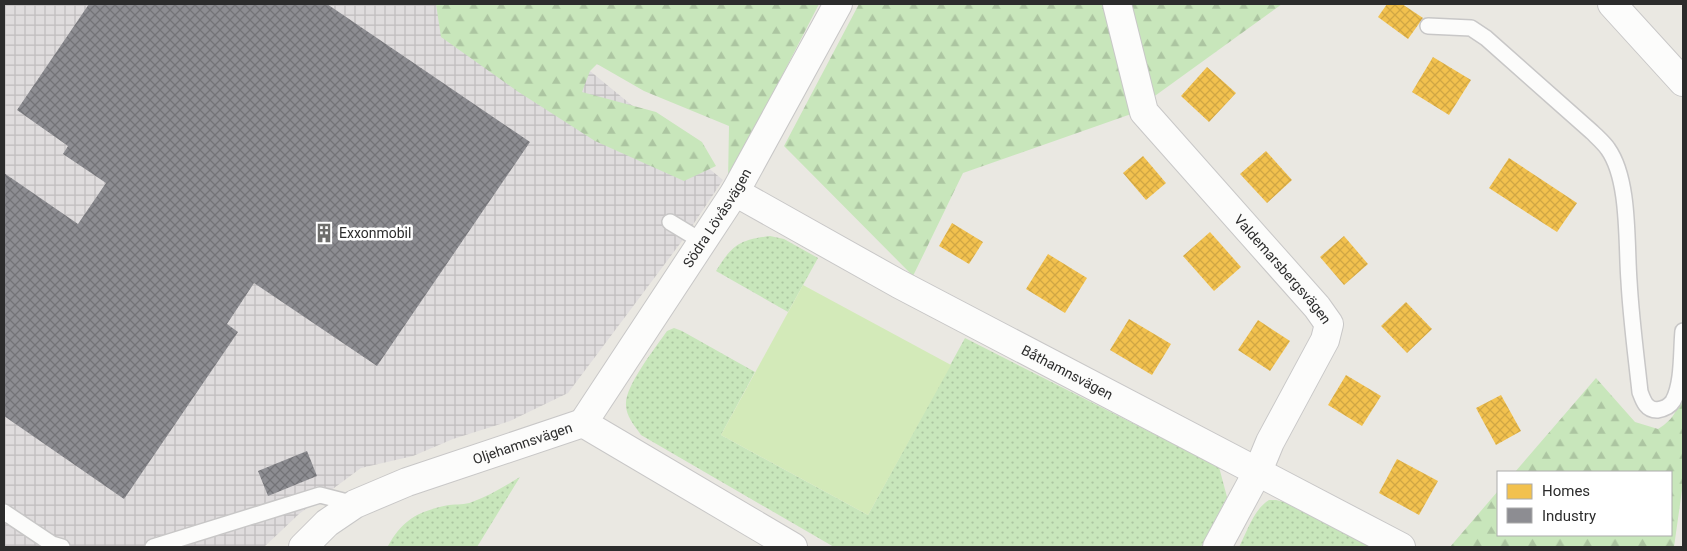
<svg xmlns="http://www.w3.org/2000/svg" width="1687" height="551" font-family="Roboto,sans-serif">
	<defs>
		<pattern id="industrial-grid" width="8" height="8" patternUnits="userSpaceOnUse" patternTransform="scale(1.25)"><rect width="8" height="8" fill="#dfdcdd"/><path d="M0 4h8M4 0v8" fill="none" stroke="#c0bdbe"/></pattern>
		<pattern id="green-dots" width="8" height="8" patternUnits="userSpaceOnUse" patternTransform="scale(1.25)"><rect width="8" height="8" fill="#c8e6bb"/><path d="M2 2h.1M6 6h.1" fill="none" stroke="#acc5a1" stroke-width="1.8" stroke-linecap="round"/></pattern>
		<pattern id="forest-firs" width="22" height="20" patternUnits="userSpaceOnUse" patternTransform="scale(1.25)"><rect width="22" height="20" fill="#c8e6bb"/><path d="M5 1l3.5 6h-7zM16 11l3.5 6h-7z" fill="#acc5a1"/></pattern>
		<pattern id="homes-cross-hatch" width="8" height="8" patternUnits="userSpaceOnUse" patternTransform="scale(1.25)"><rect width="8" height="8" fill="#f2c14e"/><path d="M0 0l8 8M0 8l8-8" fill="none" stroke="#d0a644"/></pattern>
		<pattern id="industry-cross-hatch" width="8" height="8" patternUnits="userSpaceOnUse" patternTransform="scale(1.25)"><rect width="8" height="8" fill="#8d8d92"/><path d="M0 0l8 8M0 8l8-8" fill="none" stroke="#737377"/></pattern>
	</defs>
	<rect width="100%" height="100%" fill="#eae8e2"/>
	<path fill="url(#industrial-grid)" d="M4,4H517L590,71L723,180L682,241L568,393L510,421L453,439L413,456L361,468L299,514L264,547H4Z"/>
	<g fill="url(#green-dots)">
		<path d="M770,236L784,239L818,258L788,312L716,271C732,245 739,240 770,236Z"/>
		<path d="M674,328L682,331L755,372L721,435L868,515L965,338L1219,467L1227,497L1201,547H834L641,435C634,425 625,415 626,403C626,385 656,347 667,331Z"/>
		<path d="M520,477L477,547L388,546C403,519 419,511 449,505C457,504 465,505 472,502C489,496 505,486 520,477Z"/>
		<path d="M1269,500H1276L1284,502L1371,547H1239C1247,532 1254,509 1269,500Z"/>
	</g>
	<g fill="url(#forest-firs)">
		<path d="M436,4H819L728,181L729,126L644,91L597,64L590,71L582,92L656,112L702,142L716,166L684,181L595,141L517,91L441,37Z"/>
		<path d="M859,4H1107L1134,113L963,173L913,276L784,146Z"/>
		<path d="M1130,4H1282L1152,98Z"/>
		<path d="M1596,378L1635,422L1658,429C1676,418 1678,408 1683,388V483L1674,547H1450L1498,491V535H1671V472H1515Z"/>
	</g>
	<path fill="#d3eab9" d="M803,285L951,365L868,515L721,435Z"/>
	<g fill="url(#homes-cross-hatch)">
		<path d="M1387,4H1402L1423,18L1408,39L1378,17Z"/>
		<path d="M1433,57L1471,80L1449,115L1412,92Z"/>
		<path d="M1207,67L1236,93L1209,122L1181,96Z"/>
		<path d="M1266,151L1292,180L1267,203L1240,174Z"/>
		<path d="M1143,156L1166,183L1146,200L1123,173Z"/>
		<path d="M1509,158L1577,203L1557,232L1489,188Z"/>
		<path d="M952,223L983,242L969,264L939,246Z"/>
		<path d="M1210,232L1241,267L1214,291L1183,256Z"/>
		<path d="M1344,236L1368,264L1344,285L1320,257Z"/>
		<path d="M1048,254L1087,278L1065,313L1026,289Z"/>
		<path d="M1406,302L1432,329L1407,353L1381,326Z"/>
		<path d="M1129,319L1171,344L1152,375L1110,350Z"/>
		<path d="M1258,320L1290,341L1270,371L1238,350Z"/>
		<path d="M1346,375L1381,396L1362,426L1328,405Z"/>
		<path d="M1501,395L1521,431L1496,445L1476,408Z"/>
		<path d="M1397,459L1438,481L1419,515L1379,493Z"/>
	</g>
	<g fill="url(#industry-cross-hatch)">
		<path d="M89,4H327L530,142L377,366L254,283L227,324L238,332L124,499L4,416V173L78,224L106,183L63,154L68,146L17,110Z"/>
		<path d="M307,451L317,476L268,496L258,471Z"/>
	</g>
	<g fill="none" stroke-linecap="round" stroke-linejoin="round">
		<defs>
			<g id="lane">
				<path d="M1428,26L1471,28L1486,38L1592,132C1597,137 1604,143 1608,149C1630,180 1626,243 1629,281C1631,318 1636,355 1640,392C1643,400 1646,410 1657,410C1663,409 1670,406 1673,401C1683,383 1681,351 1683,331"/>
				<path d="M670,222L703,242"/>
				<path d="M4,512L52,544L62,547"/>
				<path d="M153,547L320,495L355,504"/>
			</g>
			<g id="street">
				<path id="s1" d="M1117,4L1144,112L1317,307L1329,324L1325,340L1270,442L1258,471L1217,547"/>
				<path d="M1612,4L1683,82"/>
				<path id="s2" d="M735,192L899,284L1401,547"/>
				<path id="s3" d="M583,423L735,192L838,4"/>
				<path id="s4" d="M303,547L327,523L355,504L407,482L583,423L793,547"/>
			</g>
		</defs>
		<use href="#lane" stroke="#c8c7c7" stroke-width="18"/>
		<use href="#street" stroke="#c8c7c7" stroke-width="30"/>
		<use href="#lane" stroke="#fcfcfb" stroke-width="15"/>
		<use href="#street" stroke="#fcfcfb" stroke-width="28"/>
	</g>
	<defs>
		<symbol id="building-bare" viewBox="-9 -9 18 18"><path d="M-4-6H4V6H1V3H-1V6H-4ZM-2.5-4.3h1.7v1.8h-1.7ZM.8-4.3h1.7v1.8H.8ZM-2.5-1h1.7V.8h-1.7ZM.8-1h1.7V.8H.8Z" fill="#6e6e6c" stroke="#fff" stroke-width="2.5" paint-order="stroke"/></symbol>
	</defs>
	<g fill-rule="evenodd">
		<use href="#building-bare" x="310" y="219" width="28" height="28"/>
	</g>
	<g text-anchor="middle" stroke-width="5" stroke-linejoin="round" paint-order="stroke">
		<g font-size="14" fill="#2c2c2c" stroke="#fff">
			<text dy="5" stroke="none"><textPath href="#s3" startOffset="245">Södra Lövåsvägen</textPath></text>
			<text dy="5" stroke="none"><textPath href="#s1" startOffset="321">Valdemarsbergsvägen</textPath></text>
			<text dy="5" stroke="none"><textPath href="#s2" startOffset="378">Båthamnsvägen</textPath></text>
			<text dy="5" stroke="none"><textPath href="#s4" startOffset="246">Oljehamnsvägen</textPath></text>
		</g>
		<g font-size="14" fill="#2c2c2c" stroke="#fff" text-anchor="start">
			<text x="339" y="238">Exxonmobil</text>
		</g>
	</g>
	<rect width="1687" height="551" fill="none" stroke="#2c2c2c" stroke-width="10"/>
	<rect x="1497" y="471" width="175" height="65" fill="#ffffff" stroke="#ababab"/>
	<rect x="1507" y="484" width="25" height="15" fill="#f2c14e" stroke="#ababab"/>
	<text x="1542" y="496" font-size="15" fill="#2c2c2c">Homes</text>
	<rect x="1507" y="508" width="25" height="15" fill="#8d8d92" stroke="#ababab"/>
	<text x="1542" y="521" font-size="15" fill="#2c2c2c">Industry</text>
</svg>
